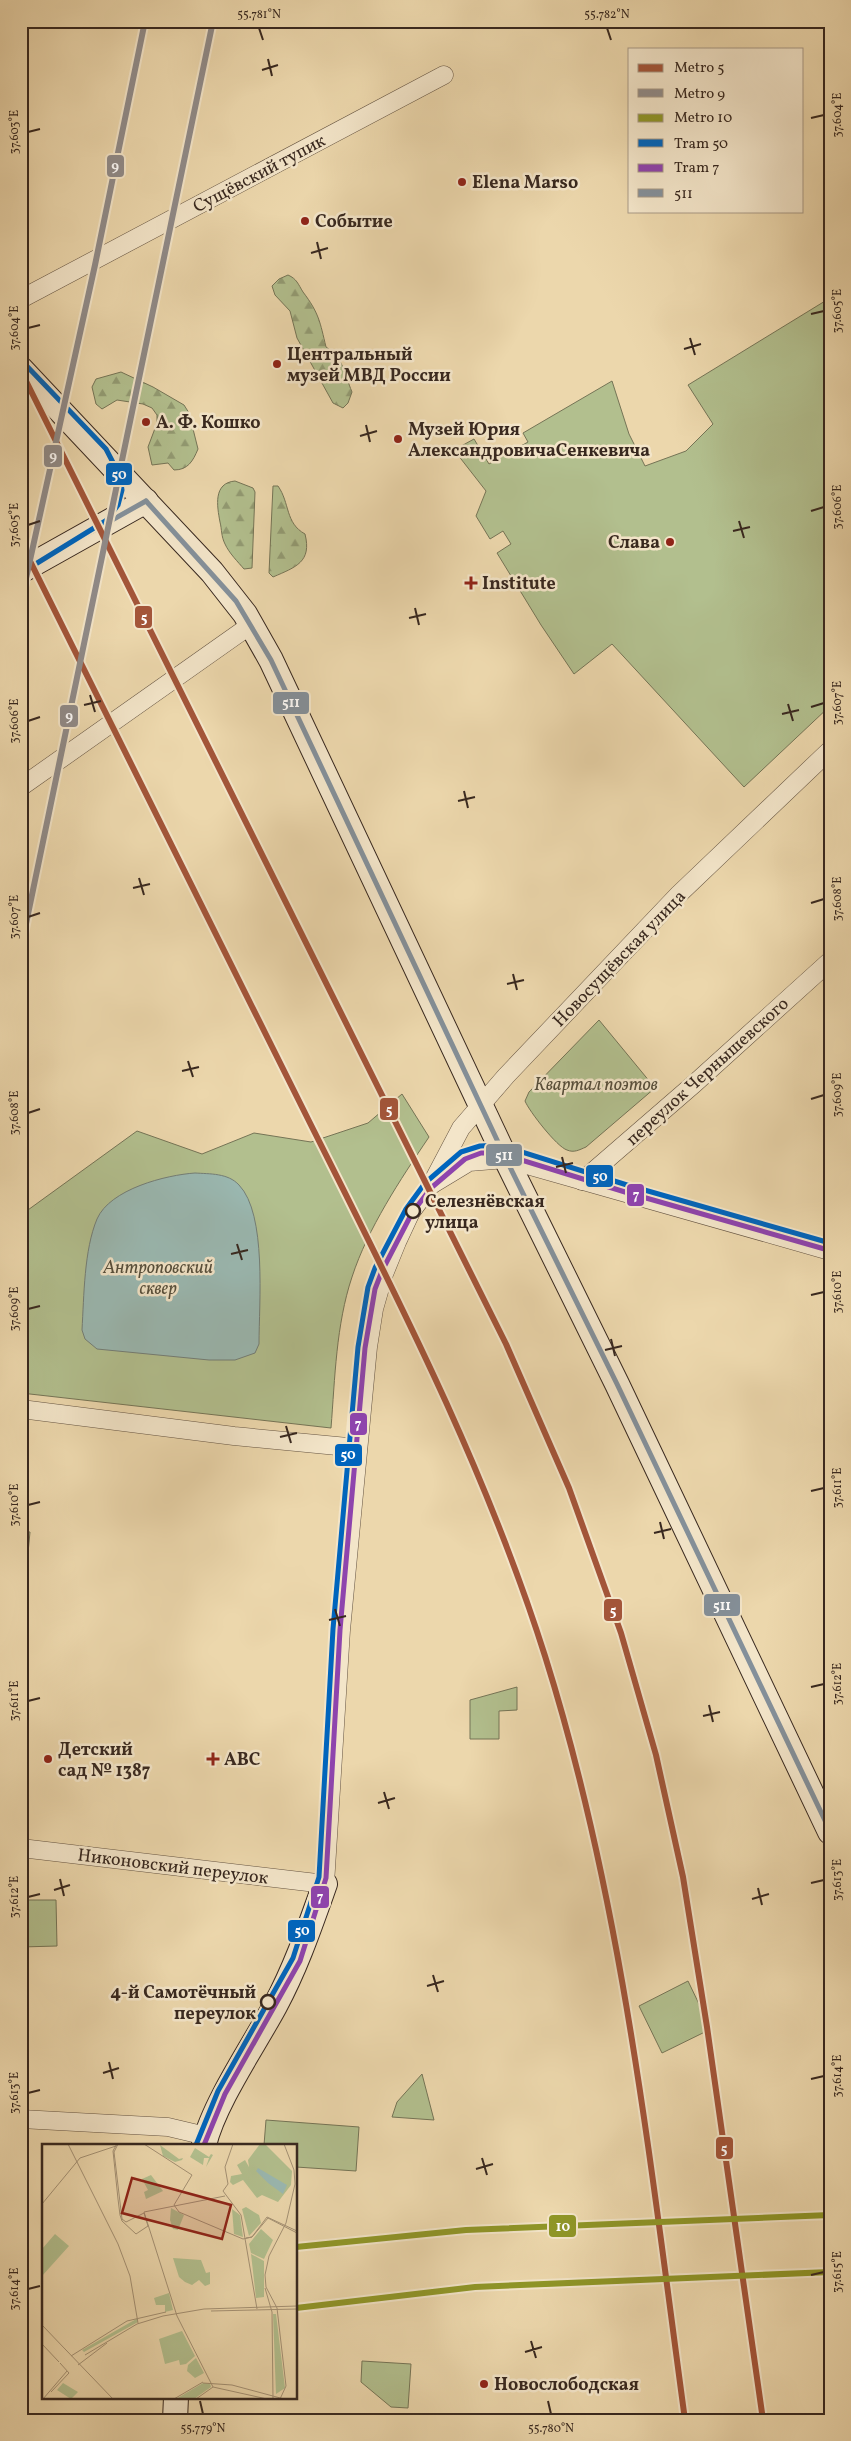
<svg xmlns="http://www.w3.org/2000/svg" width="851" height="2441" font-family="Vollkorn,serif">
	<defs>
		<pattern id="forest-firs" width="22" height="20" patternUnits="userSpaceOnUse" patternTransform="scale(1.25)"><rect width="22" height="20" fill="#b2bf8e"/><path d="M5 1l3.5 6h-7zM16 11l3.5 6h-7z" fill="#929b73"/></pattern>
	</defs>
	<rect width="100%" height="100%" fill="#ecd7ac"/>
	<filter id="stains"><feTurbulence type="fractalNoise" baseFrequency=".004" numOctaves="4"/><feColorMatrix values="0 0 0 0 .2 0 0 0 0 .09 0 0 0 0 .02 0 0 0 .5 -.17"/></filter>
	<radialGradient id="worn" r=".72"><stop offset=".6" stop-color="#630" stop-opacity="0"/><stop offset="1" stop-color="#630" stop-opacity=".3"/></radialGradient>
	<g fill="url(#forest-firs)" stroke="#757456">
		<path d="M288,275C297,279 298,284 303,292C319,313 320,322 326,347C344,359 344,373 352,392L348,403L343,408L333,403L297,338L290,311L275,295L272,286L279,279Z"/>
		<path d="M121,372L153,387L184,405L189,413L198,449C193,461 188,470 174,470L168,463L152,465L148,447L157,423V415L152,408L143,404L117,400L102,409L96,404L92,387L96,379Z"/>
		<path d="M235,481L253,488L255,492L252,568L244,569C238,562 229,553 225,544C221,536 222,530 220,522C217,506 213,483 235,481Z"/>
		<path d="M273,486H278C290,503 285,523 305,534C312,562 296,567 273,577L269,573Z"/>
	</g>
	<g fill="#b2bf8e" stroke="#757456">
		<path d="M830,298V706L744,787L612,644L574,674L541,625L497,553L511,544L503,531L490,539L476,516L486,491L454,450L474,439L489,464L528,442L523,433L612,381L629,434L645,466L686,451L713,424L688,385Z"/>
		<path d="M599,1020L655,1088L586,1147C579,1150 574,1153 567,1150C557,1147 529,1111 525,1101L529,1092Z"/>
		<path d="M402,1094L429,1137C400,1180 368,1228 352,1277C336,1325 335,1378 331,1428L21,1393V1215L137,1131L202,1154L254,1133L311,1142L368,1123Z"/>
		<path d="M21,1531L30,1532L26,1574H21Z"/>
		<path d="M517,1687V1710L499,1711V1739H470V1700Z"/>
		<path d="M21,1900H56L57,1946L21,1947Z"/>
		<path d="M688,1981L711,2029L662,2053L639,2006Z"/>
		<path d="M422,2074L434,2120L392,2117L397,2102Z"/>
		<path d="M266,2120L359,2127L356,2171L296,2167V2145H264Z"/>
		<path d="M362,2361L411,2364L408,2408L391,2407L361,2382Z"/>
	</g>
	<path fill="#9ab8b1" stroke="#737e77" d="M195,1173C210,1174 228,1173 239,1185C267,1214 259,1303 259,1344L255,1353L235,1360H209L97,1349L85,1339L82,1330C84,1296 84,1250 97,1219C110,1189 166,1175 195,1173Z"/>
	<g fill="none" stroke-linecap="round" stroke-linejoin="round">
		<defs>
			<g id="street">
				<path d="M21,299L444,75"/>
				<path d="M21,787L252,624"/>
				<path d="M582,1181L694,1084L830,961"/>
				<path d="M431,1185L461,1128L506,1076L679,894L830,750"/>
				<path d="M21,1409L234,1436L358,1448"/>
				<path d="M21,1848L325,1884L341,1630L368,1347L374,1309L384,1274L397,1242L411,1212L431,1185L469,1162L506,1159L830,1251"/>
				<path d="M21,2119L168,2127L206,2136"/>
			</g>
			<g id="secondary">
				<path d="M21,369L212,572L245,614L271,660L506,1159L617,1384L830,1832"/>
				<path d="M21,571L146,501"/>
				<path d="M204,2145C214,2103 254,2045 275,2006C296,1967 310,1926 325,1884"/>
				<path d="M175,2420L176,2397"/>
			</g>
		</defs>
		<use href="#street" stroke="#655442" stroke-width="19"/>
		<use href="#secondary" stroke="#38281f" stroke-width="26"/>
		<use href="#street" stroke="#f3e5c9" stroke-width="18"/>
		<use href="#secondary" stroke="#f3e5c9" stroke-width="24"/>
		<defs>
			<g id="bus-1">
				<path d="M146,501L236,601L271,660L506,1159L617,1384L830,1831"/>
				<path d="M21,571L146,501"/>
			</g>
		</defs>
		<use href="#bus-1" stroke="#f3e5c9" stroke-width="9"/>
		<use href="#bus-1" stroke="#84909a" stroke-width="5"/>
		<defs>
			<g id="tram-1">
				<path d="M21,360L106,449L120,476L122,490L118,505L107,520L21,573"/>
				<path d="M196,2145L218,2091L293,1958L319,1877L333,1629L358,1347L368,1287L375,1268L406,1209L425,1183L461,1152L480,1146L500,1145L627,1185L830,1243"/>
			</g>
			<path id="tram-2" d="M204,2145L225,2094L300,1961L326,1878L340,1630L365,1348L375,1289L382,1271L412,1213L431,1188L465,1159L481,1153H499L625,1192L828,1250"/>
		</defs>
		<use href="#tram-1" stroke="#f3e5c9" stroke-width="9"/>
		<use href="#tram-2" stroke="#f3e5c9" stroke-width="9"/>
		<use href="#tram-1" stroke="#0065bd" stroke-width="5"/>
		<use href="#tram-2" stroke="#8e44ad" stroke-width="5"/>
		<defs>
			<g id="metro-1">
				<path d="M21,371L506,1344L569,1488L621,1633L656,1755L683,1877L707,2027L763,2420"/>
				<path d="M21,543C117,735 213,928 309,1121C396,1295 486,1469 545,1656C623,1904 650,2163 685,2420"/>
			</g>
			<g id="metro-2">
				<path d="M21,601L95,265L145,21"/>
				<path d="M21,948L213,21"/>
			</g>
			<g id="metro-3">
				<path d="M296,2247L466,2230L830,2215"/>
				<path d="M296,2308L475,2287L830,2272"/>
			</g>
		</defs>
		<use href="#metro-1" stroke="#f3e5c9" stroke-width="10"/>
		<use href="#metro-2" stroke="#f3e5c9" stroke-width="10"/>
		<use href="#metro-3" stroke="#f3e5c9" stroke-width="10"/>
		<use href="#metro-1" stroke="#a35539" stroke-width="6"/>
		<use href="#metro-2" stroke="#908b89" stroke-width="6"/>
		<use href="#metro-3" stroke="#8f9627" stroke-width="6"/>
	</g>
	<path fill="none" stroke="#38281f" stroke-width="2" d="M259,28L263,40M607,28L611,40M268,59L272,76M262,70L278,65M811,118L824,115M28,132L40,129M317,242L321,259M311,253L328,248M811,314L824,311M28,328L40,325M690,338L695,355M684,349L701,344M366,425L370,442M360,436L377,431M811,511L824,507M739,521L744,538M28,525L40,521M733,531L750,527M415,608L419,625M409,618L426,614M90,695L95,712M788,704L793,721M84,705L101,701M811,707L824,703M782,714L799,710M28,721L40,717M464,791L468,808M458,801L475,797M139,878L144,895M133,888L150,884M811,903L824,899M28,917L40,913M513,974L517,990M507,984L524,980M188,1061L193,1077M182,1071L199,1067M811,1099L824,1095M28,1113L40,1109M562,1157L566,1173M556,1167L573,1163M237,1244L242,1260M231,1254L248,1250M811,1295L824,1292M28,1309L40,1306M611,1339L615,1356M605,1350L622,1346M286,1426L291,1443M280,1437L297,1433M811,1491L824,1488M28,1505L40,1502M660,1522L664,1539M654,1533L671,1529M335,1609L340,1626M329,1620L346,1616M811,1687L824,1684M28,1701L40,1698M709,1705L713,1722M703,1716L720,1712M384,1792L389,1809M378,1803L395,1798M60,1879L64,1896M811,1883L824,1880M758,1888L762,1905M54,1890L70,1885M28,1897L40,1894M752,1899L769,1894M433,1975L438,1992M427,1986L444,1981M109,2062L113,2079M103,2073L119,2068M811,2079L824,2076M28,2093L40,2090M482,2158L487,2175M476,2169L493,2164M811,2275L824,2272M28,2289L40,2286M531,2341L536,2358M525,2352L542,2347M200,2401L203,2414M548,2401L551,2414"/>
	<g fill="#8f2418" stroke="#f3e5c9" stroke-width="2">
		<circle cx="462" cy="182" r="5"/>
		<circle cx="305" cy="221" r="5"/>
		<circle cx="277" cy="364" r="5"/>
		<circle cx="146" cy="422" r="5"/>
		<circle cx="398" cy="439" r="5"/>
		<circle cx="670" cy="542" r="5"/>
		<path d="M468.5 575.5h5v5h5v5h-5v5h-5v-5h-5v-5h5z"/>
		<circle cx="48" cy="1759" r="5"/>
		<path d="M210.5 1751.5h5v5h5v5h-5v5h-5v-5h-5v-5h5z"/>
		<circle cx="484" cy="2384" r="5"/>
	</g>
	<g fill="#f3e5c9" stroke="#38281f" stroke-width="2.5">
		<circle cx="413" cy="1211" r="7"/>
		<circle cx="268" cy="2002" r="7"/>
	</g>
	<g text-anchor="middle" stroke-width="5" stroke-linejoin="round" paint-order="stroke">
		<g font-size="18" fill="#38281f" stroke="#f3e5c9">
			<text transform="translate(259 173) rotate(-28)" y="6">Сущёвский тупик</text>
			<text transform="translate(619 958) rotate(-46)" y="6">Новосущёвская улица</text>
			<text transform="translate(707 1071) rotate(-42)" y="6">переулок Чернышевского</text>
			<text transform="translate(173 1866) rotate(7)" y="6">Никоновский переулок</text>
		</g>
		<g font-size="18" font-weight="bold" fill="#38281f" stroke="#f3e5c9" text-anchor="start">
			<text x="472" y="188">Elena Marso</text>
			<text x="315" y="227">Событие</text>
			<text x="287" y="360">Центральный<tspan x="287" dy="21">музей МВД России</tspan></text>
			<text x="156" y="428">А. Ф. Кошко</text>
			<text x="408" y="435">Музей Юрия<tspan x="408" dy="21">АлександровичаСенкевича</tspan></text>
			<text x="660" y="548" text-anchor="end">Слава</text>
			<text x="482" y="589">Institute</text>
			<text x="58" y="1755">Детский<tspan x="58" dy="21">сад № 1387</tspan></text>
			<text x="224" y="1765">ABC</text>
			<text x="494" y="2390">Новослободская</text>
		</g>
		<g font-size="18" font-style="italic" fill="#564e3b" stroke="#f3e5c9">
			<text x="596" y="1090">Квартал поэтов</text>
			<text x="158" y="1273">Антроповский<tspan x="158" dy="21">сквер</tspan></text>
		</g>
		<g font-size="18" font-weight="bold" fill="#38281f" stroke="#f3e5c9" text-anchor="start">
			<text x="425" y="1207">Селезнёвская<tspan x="425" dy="21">улица</tspan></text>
			<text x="256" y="1998" text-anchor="end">4-й Самотёчный<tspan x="256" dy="21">переулок</tspan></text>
		</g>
	</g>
	<g transform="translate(42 2144)">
		<rect width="255" height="255" fill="#ecd7ac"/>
		<path d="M118,1L137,15L141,14L140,16L133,18L121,12ZM153,4L167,13L169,10L171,11L164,23L167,14H162L161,21L148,13Z" fill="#b2bf8e"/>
		<path d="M218,0H223L250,27L249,41L236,58L220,51L215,54L201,36L191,41L188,38L189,32L200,30L195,21L203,16L207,23L206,16ZM109,31L121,47L104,55L102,48L106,46L100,35ZM204,63L217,71L219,79L207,92L200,65ZM129,64L142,71L136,86L131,85L128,76ZM190,65L198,71L201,93L192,90ZM219,85L231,96L222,115L209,109L207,100ZM13,90L27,102L0,132V105ZM209,110L222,117V153L214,154ZM131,114L159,116L164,129L168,128V140L163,142L157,136L150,141L143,138L137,133ZM127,149L131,166L123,168V161H114L112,154ZM231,170H234L243,244L234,250ZM96,174V178L42,208L40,206ZM140,187L153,212L144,220L138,221L137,216L123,220L117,195ZM154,214L162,229L153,234L145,227L146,221ZM21,239L36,248L29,255L15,246ZM161,239H168L169,243L152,255H134Z" fill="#b2bf8e"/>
		<path d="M216,24L245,41L241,50L226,39L214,27Z" fill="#9ab8b1"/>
		<path fill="none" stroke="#a49174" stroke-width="1" d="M26,0L76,100L88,132L96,179M75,0L72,5L71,7L76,55L78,71L80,77L94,90L106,82L102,69L84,78L80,75L72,8L76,0M102,0L150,31L132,61L137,68L201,95L210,93L226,74L255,89M181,47L199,71L215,165M181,47L186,40L183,23L191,0M0,60L38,14L74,2M225,73L255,87M204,94L210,93L225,73M223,144L230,168L231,255M169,167L255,165M0,181L71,255M0,200L17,218M43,211L95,180L121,172L162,165L255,162M29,212L85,177L124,168M36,221L65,199M161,239L190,241L242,255M171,243L135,172L102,68L183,52M171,243L225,255M9,248L27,229L18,219M1,255L25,227M132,255L161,238M154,255L171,243M238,255L244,242L235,164L224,143L223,131L227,112L244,79L253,40L252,26L242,0"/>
		<path fill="#8f2418" fill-opacity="0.15" stroke="#8f2418" stroke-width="2.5" d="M90,34L189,61L180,95L80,69Z"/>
		<rect width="255" height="255" fill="none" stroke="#38281f" stroke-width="2.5"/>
	</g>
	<g stroke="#f3e5c9" stroke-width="2">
		<rect x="106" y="154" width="19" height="24" rx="5" fill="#908b89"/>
		<rect x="43" y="444" width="20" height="24" rx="5" fill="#908b89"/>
		<rect x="105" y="462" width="28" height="24" rx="5" fill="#0065bd"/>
		<rect x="134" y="605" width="19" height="24" rx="5" fill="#a35539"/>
		<rect x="272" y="691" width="38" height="24" rx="5" fill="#84909a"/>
		<rect x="59" y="704" width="20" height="24" rx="5" fill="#908b89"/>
		<rect x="379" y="1097" width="20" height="24" rx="5" fill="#a35539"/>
		<rect x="485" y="1143" width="38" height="24" rx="5" fill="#84909a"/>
		<rect x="585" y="1164" width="29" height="24" rx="5" fill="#0065bd"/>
		<rect x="626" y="1183" width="19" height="24" rx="5" fill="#8e44ad"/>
		<rect x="349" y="1412" width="19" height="24" rx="5" fill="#8e44ad"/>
		<rect x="334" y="1443" width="29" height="24" rx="5" fill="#0065bd"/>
		<rect x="703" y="1593" width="38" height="24" rx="5" fill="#84909a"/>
		<rect x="603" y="1598" width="20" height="24" rx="5" fill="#a35539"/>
		<rect x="310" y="1885" width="20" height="24" rx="5" fill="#8e44ad"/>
		<rect x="287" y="1919" width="29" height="24" rx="5" fill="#0065bd"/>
		<rect x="715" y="2136" width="19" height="24" rx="5" fill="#a35539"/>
		<rect x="548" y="2214" width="29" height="24" rx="5" fill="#8f9627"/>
	</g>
	<g font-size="14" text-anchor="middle" font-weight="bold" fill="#fff">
		<text x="115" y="171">9</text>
		<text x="53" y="461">9</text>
		<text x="119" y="479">50</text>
		<text x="144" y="622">5</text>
		<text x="291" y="707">511</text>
		<text x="69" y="721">9</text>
		<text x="389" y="1114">5</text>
		<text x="504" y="1160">511</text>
		<text x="600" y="1181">50</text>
		<text x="636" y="1200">7</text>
		<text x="358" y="1429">7</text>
		<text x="348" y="1459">50</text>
		<text x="722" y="1610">511</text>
		<text x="613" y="1615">5</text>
		<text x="320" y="1902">7</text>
		<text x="302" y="1935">50</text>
		<text x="724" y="2153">5</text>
		<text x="563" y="2231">10</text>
	</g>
	<rect width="851" height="2441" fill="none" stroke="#ecd7ac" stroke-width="55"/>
	<rect x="628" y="48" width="175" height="165" fill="#f3e5c9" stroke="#a89985"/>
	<rect x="638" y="64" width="25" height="8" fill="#a35539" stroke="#a89985"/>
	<text x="674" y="72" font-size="15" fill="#38281f">Metro 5</text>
	<rect x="638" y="89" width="25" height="8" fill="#908b89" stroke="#a89985"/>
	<text x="674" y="98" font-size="15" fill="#38281f">Metro 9</text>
	<rect x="638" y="114" width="25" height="8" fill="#8f9627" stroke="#a89985"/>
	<text x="674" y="122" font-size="15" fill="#38281f">Metro 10</text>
	<rect x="638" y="139" width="25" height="8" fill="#0065bd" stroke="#a89985"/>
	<text x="674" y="148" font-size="15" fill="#38281f">Tram 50</text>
	<rect x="638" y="164" width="25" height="8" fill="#8e44ad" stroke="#a89985"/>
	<text x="674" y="172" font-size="15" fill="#38281f">Tram 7</text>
	<rect x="638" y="189" width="25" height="8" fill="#84909a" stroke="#a89985"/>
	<text x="674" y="198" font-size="15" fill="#38281f">511</text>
	<rect x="28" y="28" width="796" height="2386" fill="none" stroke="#38281f" stroke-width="2"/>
	<g font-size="12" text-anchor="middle" fill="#38281f">
		<text x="259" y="18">55.781°N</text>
		<text x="607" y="18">55.782°N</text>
		<text transform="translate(837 115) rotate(-90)" y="4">37.604°E</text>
		<text transform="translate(14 132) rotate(-90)" y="4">37.603°E</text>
		<text transform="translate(837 311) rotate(-90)" y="4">37.605°E</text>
		<text transform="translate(14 328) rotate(-90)" y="4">37.604°E</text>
		<text transform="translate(837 507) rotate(-90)" y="4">37.606°E</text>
		<text transform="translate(14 525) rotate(-90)" y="4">37.605°E</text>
		<text transform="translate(837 703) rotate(-90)" y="4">37.607°E</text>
		<text transform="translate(14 721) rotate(-90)" y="4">37.606°E</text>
		<text transform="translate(837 899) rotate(-90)" y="4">37.608°E</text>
		<text transform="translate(14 917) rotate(-90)" y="4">37.607°E</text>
		<text transform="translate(837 1095) rotate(-90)" y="4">37.609°E</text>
		<text transform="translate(14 1113) rotate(-90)" y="4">37.608°E</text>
		<text transform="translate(837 1292) rotate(-90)" y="4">37.610°E</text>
		<text transform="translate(14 1309) rotate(-90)" y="4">37.609°E</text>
		<text transform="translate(837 1488) rotate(-90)" y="4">37.611°E</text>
		<text transform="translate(14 1505) rotate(-90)" y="4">37.610°E</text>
		<text transform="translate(837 1684) rotate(-90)" y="4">37.612°E</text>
		<text transform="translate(14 1701) rotate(-90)" y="4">37.611°E</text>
		<text transform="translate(837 1880) rotate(-90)" y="4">37.613°E</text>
		<text transform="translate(14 1897) rotate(-90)" y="4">37.612°E</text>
		<text transform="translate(837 2076) rotate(-90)" y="4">37.614°E</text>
		<text transform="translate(14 2093) rotate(-90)" y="4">37.613°E</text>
		<text transform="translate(837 2272) rotate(-90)" y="4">37.615°E</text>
		<text transform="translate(14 2289) rotate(-90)" y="4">37.614°E</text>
		<text x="203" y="2432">55.779°N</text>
		<text x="551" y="2432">55.780°N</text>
	</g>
	<rect width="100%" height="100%" filter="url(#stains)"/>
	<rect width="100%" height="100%" fill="url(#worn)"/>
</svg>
